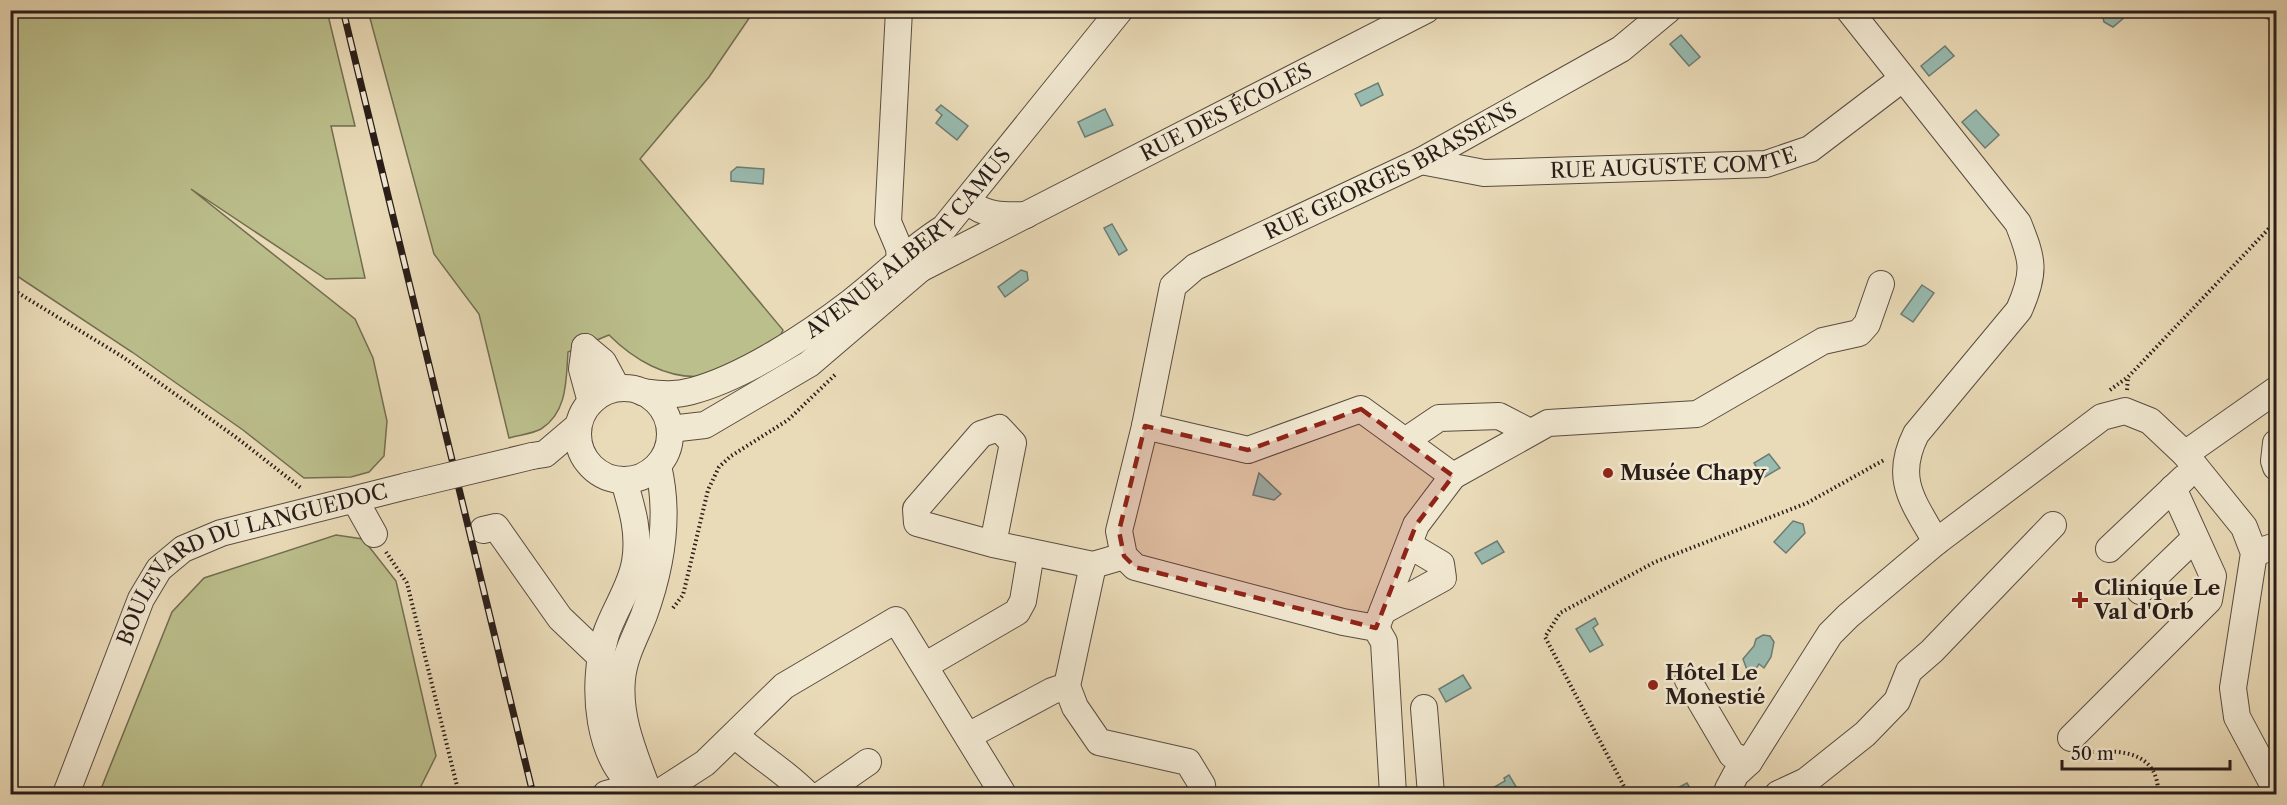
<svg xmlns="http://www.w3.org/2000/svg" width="2287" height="805" font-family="'Libre Caslon Text',serif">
	<rect width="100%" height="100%" fill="#eadbb8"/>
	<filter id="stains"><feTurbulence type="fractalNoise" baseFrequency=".00333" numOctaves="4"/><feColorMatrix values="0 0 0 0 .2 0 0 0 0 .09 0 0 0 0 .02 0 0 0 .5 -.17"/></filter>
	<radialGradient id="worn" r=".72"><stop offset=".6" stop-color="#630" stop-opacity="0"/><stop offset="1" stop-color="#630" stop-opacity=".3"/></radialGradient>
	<g fill="#bbbf8c" stroke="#726e52" stroke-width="1.5">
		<path d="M10,11H327L355,126H331L365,278L326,279L191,189L355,319L373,358L387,421L384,456L369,472L351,477L304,478L243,430L132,352L11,272Z"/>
		<path d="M368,11H754L709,77L640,159L783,330L779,339C763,347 717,374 704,376C667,380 633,359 609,335L568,352C566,379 568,412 541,429C532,434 518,435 509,438L479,314L434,254Z"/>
		<path d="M336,535L363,539L396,581L436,756L417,794H99L172,612L204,578Z"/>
	</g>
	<g fill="#98bbb0" stroke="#6c7c74" stroke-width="1.5">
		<path d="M2106,10H2132V11L2113,27L2104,22L2102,14Z"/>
		<path d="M2256,11H2276V23L2255,13Z"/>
		<path d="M1681,35L1700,57L1689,66L1670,44Z"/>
		<path d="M1945,46L1954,56L1929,76L1921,66Z"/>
		<path d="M1378,83L1383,95L1361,106L1355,94Z"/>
		<path d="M941,105L968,126L957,140L936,123L942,115L936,110Z"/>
		<path d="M1105,109L1113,125L1085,137L1078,122Z"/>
		<path d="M1976,110L1999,135L1985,148L1962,122Z"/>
		<path d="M737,167L764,169L763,184L731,181V172Z"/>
		<path d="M1112,224L1127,250L1119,255L1104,228Z"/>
		<path d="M1021,270L1027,272L1028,280L1005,297L998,287Z"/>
		<path d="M1922,285L1934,293L1913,322L1901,314Z"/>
		<path d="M1769,454L1780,468L1763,478L1754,463Z"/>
		<path d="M1259,473L1281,494L1274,500L1253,495Z"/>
		<path d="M1793,521L1803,524L1805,533L1786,553L1774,542Z"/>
		<path d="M1497,541L1504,552L1482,564L1475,553Z"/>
		<path d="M1595,618L1598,624L1593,628L1603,645L1590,652L1576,629Z"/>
		<path d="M1763,635L1770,636L1774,642L1771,657L1764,668L1759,664L1755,670H1747L1743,659L1754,646L1756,639Z"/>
		<path d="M1463,675L1471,688L1446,702L1439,689Z"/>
		<path d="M1509,775L1518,790L1510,794H1485L1484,793L1505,781L1504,778Z"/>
		<path d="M1687,783L1693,793L1690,794H1666Z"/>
	</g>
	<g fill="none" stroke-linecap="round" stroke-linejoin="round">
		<defs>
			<g id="minor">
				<path d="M899,10L888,222L899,248L900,261"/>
				<path d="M1849,10L2018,223C2033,260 2036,272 2019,310L1916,434C1893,480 1914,502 1936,542"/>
				<path id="s1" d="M1421,161L1484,173L1766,164L1810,149L1902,79"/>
				<path d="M968,201C984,216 1004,216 1026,215"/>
				<path id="s2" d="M920,269L1426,10"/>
				<path d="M585,347L582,369L591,402"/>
				<path d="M585,347L603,362L617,388"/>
				<circle cx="624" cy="434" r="46"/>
				<path id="s3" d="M642,392C659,394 675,396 692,391C744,377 808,335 851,302C882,278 910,249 944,228L1120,10"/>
				<path d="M1145,426L1248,450L1361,409L1453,476"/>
				<path d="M670,429L705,425L809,364L920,269L929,255"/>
				<path d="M1405,441L1439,418L1499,416L1530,432"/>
				<path d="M2276,443L2274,461L2276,467"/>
				<path d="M2185,454L2276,390"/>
				<path d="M532,456L545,454L578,426"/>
				<path d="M624,481C632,508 640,533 635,562C631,587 614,610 606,634C591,685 595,764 644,794"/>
				<path d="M355,500L374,534"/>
				<path d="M483,530L496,527L560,618L601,657"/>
				<path d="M993,544L917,523L916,509L981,434L999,428L1013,443L993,544L1093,565L1124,556"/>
				<path d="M2109,549L2184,478"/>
				<path d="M2254,553L2276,546"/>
				<path d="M1093,565L1067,686L1075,707L1099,742L1188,762L1202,785L1203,794"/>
				<path d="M2140,591L2194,539"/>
				<path d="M1383,611L1443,578L1441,564L1409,545"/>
				<path d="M1376,628L1416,525L1453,476L1548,423L1697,414L1823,341L1859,333L1867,324L1881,284"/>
				<path d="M926,665L1017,612L1023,601L1031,553"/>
				<path d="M1688,680L1732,755L1749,762"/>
				<path d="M1424,708L1431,794"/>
				<path d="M735,735C758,756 786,772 807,794"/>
				<path d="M968,736L1052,691L1067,686"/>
				<path d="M2071,738L2209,600L2213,576L2173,488"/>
				<path d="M1728,789L1736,774L1749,762L1830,634L1848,616L1936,542L2102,417L2125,411L2150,421L2185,454L2244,527L2254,553L2233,688L2237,717L2276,790"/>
				<path id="s4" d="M66,794L141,599L159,569L183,549L221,533L407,486"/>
				<path d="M606,794L632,787"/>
				<path d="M649,794C636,757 618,720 622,679C624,656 636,636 644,615C661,568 670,515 658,466"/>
				<path d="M657,794L705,763L784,686L896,620L1003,794"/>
				<path d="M822,794L868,762"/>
				<path id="s5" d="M1393,794L1384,642L1376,628L1343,622L1135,567L1124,556L1119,531L1145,426L1173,286L1195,267L1421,161L1621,49L1668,10"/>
				<path d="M1778,794L1806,781L1865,734L1897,701L1909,671L1932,651L2053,525"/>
			</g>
		</defs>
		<use href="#minor" stroke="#594c41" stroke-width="28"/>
		<g stroke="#291d19" stroke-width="4" stroke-dasharray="1.5 3" stroke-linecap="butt">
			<path d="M10,288L123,357L237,438L301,488"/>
			<path d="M2110,390L2128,377"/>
			<path d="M2127,390L2128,377L2276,221"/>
			<path d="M386,552L407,583L459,794"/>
			<path d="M673,608L683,595L708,490L719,467L731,456L788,420L837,373"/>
			<path d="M2092,752C2126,749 2159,755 2158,794"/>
			<path d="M1628,794L1545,637L1560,613L1655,562L1807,503L1884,460"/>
		</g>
		<use href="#minor" stroke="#f1e8d1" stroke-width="26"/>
		<defs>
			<path id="rail" d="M343,10L533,794"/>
		</defs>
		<use href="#rail" stroke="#291d19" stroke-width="7"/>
		<use href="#rail" stroke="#f1e8d1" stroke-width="4.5" stroke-dasharray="14" stroke-linecap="butt"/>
		<defs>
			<path id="minor-bridge" d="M407,486L532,456"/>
		</defs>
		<use href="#minor-bridge" stroke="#594c41" stroke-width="28" stroke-linecap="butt"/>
		<use href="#minor-bridge" stroke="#f1e8d1" stroke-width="26"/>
	</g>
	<path fill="#8f2418" fill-opacity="0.2" stroke="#8f2418" stroke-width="4.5" stroke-dasharray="12 8" stroke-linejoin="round" d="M1361,409L1453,476L1416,525L1376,628L1135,567L1124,556L1119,531L1145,426L1248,450Z"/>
	<g fill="#8f2418" stroke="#f1e8d1" stroke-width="2">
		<circle cx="1608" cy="473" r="6"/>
		<path d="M2077 591h6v6h6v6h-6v6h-6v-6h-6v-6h6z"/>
		<circle cx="1653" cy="685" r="6"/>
	</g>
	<g text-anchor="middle" stroke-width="5" stroke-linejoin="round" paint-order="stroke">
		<g font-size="21" fill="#291d19" stroke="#f1e8d1">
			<text dy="7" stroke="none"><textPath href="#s2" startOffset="344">RUE DES ÉCOLES</textPath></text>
			<text dy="7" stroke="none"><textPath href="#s1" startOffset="254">RUE AUGUSTE COMTE</textPath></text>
			<text dy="7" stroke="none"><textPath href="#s5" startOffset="956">RUE GEORGES BRASSENS</textPath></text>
			<text dy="7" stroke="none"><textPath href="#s3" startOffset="316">AVENUE ALBERT CAMUS</textPath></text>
			<text dy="7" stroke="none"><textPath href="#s4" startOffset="324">BOULEVARD DU LANGUEDOC</textPath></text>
		</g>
		<g font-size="21" font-weight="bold" fill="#291d19" stroke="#f1e8d1" text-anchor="start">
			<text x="1620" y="480">Musée Chapy</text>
			<text x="2094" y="595">Clinique Le<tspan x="2094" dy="24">Val d'Orb</tspan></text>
			<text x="1665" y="680">Hôtel Le<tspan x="1665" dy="24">Monestié</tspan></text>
		</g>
	</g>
	<rect width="2287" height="805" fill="none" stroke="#eadbb8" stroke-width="36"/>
	<rect x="12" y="12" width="2263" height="781" fill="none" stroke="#291d19" stroke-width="3"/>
	<rect x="18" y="18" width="2251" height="769" fill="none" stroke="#291d19" stroke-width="1.5"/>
	<path d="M2062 760v9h168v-9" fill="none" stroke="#291d19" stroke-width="3"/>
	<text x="2071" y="760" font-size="18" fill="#291d19" stroke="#f1e8d1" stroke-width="4.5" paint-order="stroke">50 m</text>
	<rect width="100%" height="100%" filter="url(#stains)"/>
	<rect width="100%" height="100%" fill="url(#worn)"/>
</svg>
